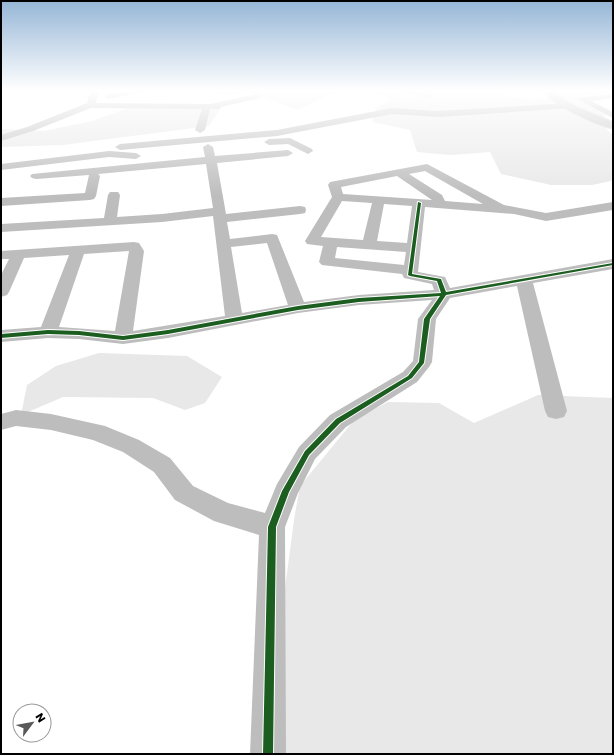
<svg xmlns="http://www.w3.org/2000/svg" width="614" height="755" font-family="Poppins,sans-serif">
	<rect width="100%" height="100%" fill="#fff"/>
	<g fill="#e8e8e8">
		<path d="M207,90H516L503,95C520,100 541,99 559,98L554,90H613V92L578,97L605,114L604,127L613,135V179L611,181L592,185H551L501,174L490,152L451,155L417,152L410,130L372,122L377,107L392,100C382,93 350,89 338,91C327,94 309,105 298,110L249,92L225,95Z"/>
		<path d="M134,106L220,109L209,126L63,145L1,147V129L44,131L92,121Z"/>
		<path d="M99,353L187,356L222,377L205,403L185,410L153,398L63,397L21,415L27,385L56,366Z"/>
		<path d="M538,395L613,398V754H282V611L294,520L300,486L355,419L388,402L439,403L474,423Z"/>
	</g>
	<g fill="none" stroke-linecap="round" stroke-linejoin="round">
		<defs>
			<path id="major" d="M542,90H551L571,104L613,122V129C595,125 552,105 542,90Z"/>
		</defs>
		<use href="#major" stroke="#dbdbdb" stroke-width="2"/>
		<g fill="#bdbdbd" fill-rule="evenodd">
			<path d="M87,90H95L98,93L96,103L210,104L257,94L261,96L260,98L221,107L220,109H210L205,130L200,133L195,130L202,109L91,108L33,131L1,141V135L27,127L87,103L90,93Z"/>
			<path d="M133,90H148L144,92L109,99L105,97L106,95Z"/>
			<path d="M396,90L422,92L421,90H432L433,91L431,97H428L400,92Z"/>
			<path d="M613,94V98L591,101L613,112V118L577,99L581,97Z"/>
			<path d="M569,103L572,104L573,106L572,108L439,117L392,114L277,136L120,150L115,147L120,144L277,130L392,108L439,111Z"/>
			<path d="M290,138L312,149L313,151L308,154L288,144L269,145L264,142L269,139Z"/>
			<path d="M208,144L213,147L215,156L288,150L293,153L288,156L217,163L226,214L300,206L305,207L306,210L305,213L300,214L227,222L230,239L272,234L277,235L304,302L359,295L434,290L432,284L404,278L402,274L322,265L319,262L323,246L307,244L305,241L332,197L328,185L330,182L427,164L504,205L546,213L613,202V210L546,221L514,214L425,207L418,272L445,277L450,288L613,259V269L533,283L567,411L564,417L556,419L548,417L545,411L517,286L450,298L436,319L432,362L429,367L417,382L346,427L315,459L298,493L285,527L286,754H250L259,535L214,521L175,500L154,472L123,452L93,440L51,430L16,426L1,430V414L16,410L51,414L105,426L139,440L170,458L193,486L228,503L265,513L277,484L299,447L330,415L403,372L413,361L418,319L432,300L359,305L298,313L168,338L123,344L79,339L48,338L1,342V330L41,327L69,255L24,258L9,292L7,295L1,297V275L9,259H1V251L134,242L139,243L144,251L133,331L225,316L213,216L162,222L1,232V224L104,218L108,195L110,192H118L120,195L117,217L162,214L213,208L206,164L98,174L100,176L96,196L94,199L90,200L1,206V198L85,193L89,175L36,179L32,178L30,176L32,174L205,157L203,147ZM425,171L483,204L445,201L442,195L409,174ZM397,176L432,200L343,194L341,187ZM342,201L372,203L363,240L321,237ZM384,204L412,206L407,243L377,241ZM267,243L288,305L242,313L231,247ZM337,247L406,252L404,265L335,258ZM129,251L115,331L59,327L84,254Z"/>
			<path d="M109,151L136,153L141,156L136,159L109,157L1,170V164Z"/>
		</g>
		<use href="#major" fill="#bdbdbd" fill-rule="evenodd"/>
		<defs>
			<path id="cycleway" d="M418,202L421,203L412,274L441,279L446,292L613,263V265L446,295L430,319L424,363L412,378L340,423L309,455L289,492L276,527L273,754H263L268,527L282,491L305,451L336,419L408,376L419,362L424,319L440,296L359,302L298,310L168,334L123,340L79,335L48,334L1,338V334L48,330L79,331L123,336L168,330L298,306L359,298L441,293L437,281L410,276L408,275Z"/>
		</defs>
		<use href="#cycleway" stroke="#fff" stroke-width="2"/>
		<use href="#cycleway" fill="#1b5e20" fill-rule="evenodd"/>
	</g>
	<linearGradient id="sky" x2="0" y2="1"><stop stop-color="#95b6d6"/><stop offset="0.46" stop-color="#fff"/><stop offset="1" stop-color="#fff" stop-opacity="0"/></linearGradient>
	<rect width="614" height="196" fill="url(#sky)"/>
	<rect width="614" height="755" fill="none" stroke="#000000" stroke-width="4"/>
	<g transform="translate(32 723) rotate(58)"><circle r="19" fill="#ffffff" stroke="#999999"/>
	<path d="M0-3L7 15L0 10L-7 15Z" fill="#595959"/>
	<text y="-6" font-size="11" font-weight="bold" text-anchor="middle" fill="#000000">N</text>
	</g>
</svg>
